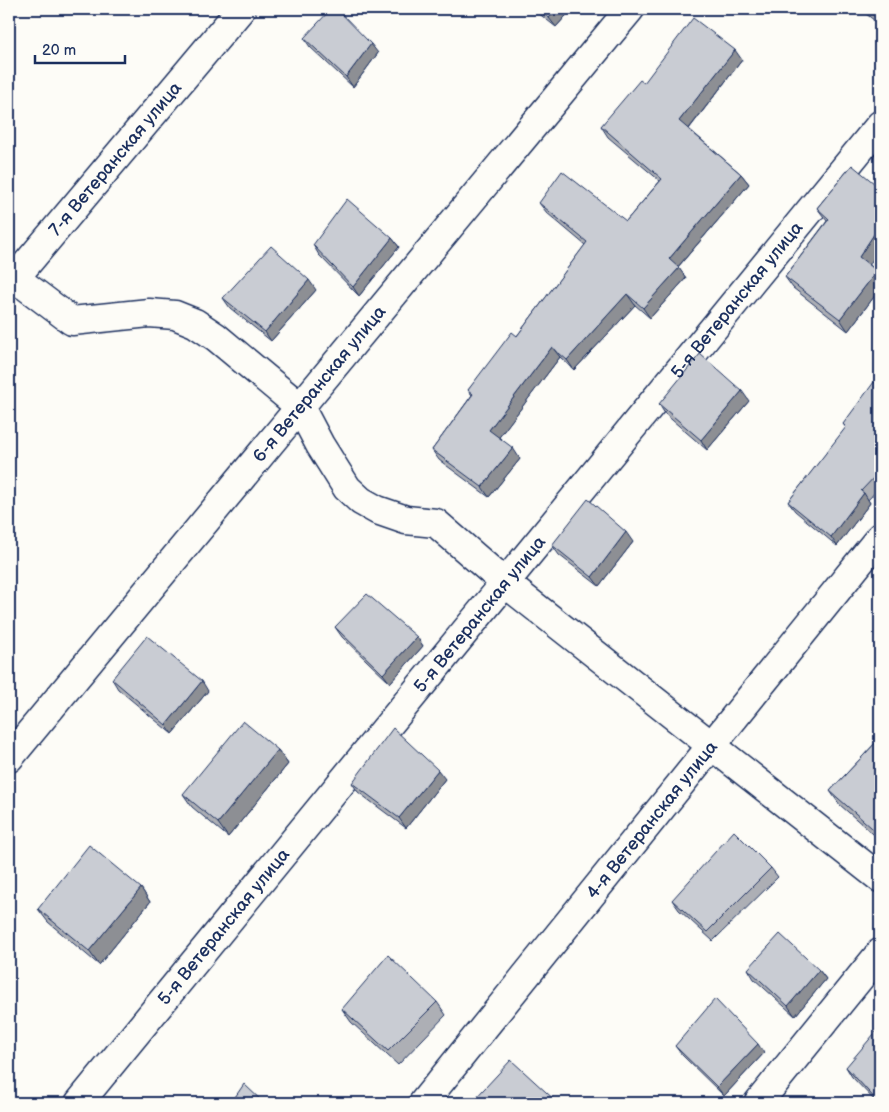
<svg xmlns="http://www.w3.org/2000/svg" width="889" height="1112" font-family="'Balsamiq Sans',sans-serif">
	<rect width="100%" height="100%" fill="#fdfcf7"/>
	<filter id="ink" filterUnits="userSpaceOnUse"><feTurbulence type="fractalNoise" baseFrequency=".02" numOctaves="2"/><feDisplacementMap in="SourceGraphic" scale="10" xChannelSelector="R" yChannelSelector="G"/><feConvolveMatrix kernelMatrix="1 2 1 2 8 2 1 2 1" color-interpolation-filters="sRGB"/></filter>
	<g filter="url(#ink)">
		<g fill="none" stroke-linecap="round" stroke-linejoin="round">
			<defs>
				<g id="minor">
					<path d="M15,278L72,321L149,313L175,315L195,323L216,337L300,407L320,445L347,488L361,501L377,510L406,520L436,523L505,583L880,878"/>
					<path id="s1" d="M9,285L241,9"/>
					<path id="s2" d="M9,758L630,9"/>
					<path id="s3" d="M79,1103L880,125"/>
					<path id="s4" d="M423,1103L880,537"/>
					<path d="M758,1103L880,953"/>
				</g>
			</defs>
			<use href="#minor" stroke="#1b2f5e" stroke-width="31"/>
			<use href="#minor" stroke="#fdfcf7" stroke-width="28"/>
		</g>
		<g fill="#adafb5" stroke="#1b2f5e">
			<path d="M533,9H572L556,27Z"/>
			<path d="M860,9H880V25Z"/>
			<path d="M304,38L378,53L353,87L310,47Z"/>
			<path d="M742,60L689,129L741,174L749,184L678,267L686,278L650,318L635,305L574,370L560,357L499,437L520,459L489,497L439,460L432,450L472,395L468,390L517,336L585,245L547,213L539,203L626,221L660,181L608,137L601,126L644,83Z"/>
			<path d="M852,165L870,265L877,271L880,275V289L848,331L793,288L785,277L827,221L817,208Z"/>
			<path d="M392,238L399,247L359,296L319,255L313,245Z"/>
			<path d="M316,290L271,341L230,308L223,298Z"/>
			<path d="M880,388V487L868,500L870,503L837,546L795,511L788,502L846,428L843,424Z"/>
			<path d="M749,401L707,450L665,414L659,404Z"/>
			<path d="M633,542L599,586L559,555L552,545Z"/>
			<path d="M335,627L417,637L423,646L390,683L342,637Z"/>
			<path d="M112,679L208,691L172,734L118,689Z"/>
			<path d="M880,738V840L840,805L830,791Z"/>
			<path d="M278,750L288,764L228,837L192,807L183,794Z"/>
			<path d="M445,779L406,828L358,792L352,783Z"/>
			<path d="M771,868L778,877L713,941L679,910L672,900Z"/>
			<path d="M141,888L150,902L99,965L48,922L38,909Z"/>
			<path d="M748,969L819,970L826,979L795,1016L754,979Z"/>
			<path d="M437,1002L446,1015L398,1065L351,1022L342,1009Z"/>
			<path d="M675,1046L764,1053L724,1096L682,1055Z"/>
			<path d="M846,1067L880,1103H877L852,1077Z"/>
		</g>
		<g fill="#8d8f94" stroke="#1b2f5e">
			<path d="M557,9H572L556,27L549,18Z"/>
			<path d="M880,13V21L878,17Z"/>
			<path d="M371,44L378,53L353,87L346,77Z"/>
			<path d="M735,50L742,60L687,131L679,121Z"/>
			<path d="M741,174L749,184L676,269L669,259Z"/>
			<path d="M880,225V249L867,268L859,257Z"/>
			<path d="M392,238L399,247L359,296L353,287Z"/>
			<path d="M679,268L686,278L650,318L643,308Z"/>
			<path d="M877,271L880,275V289L848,331L840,319Z"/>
			<path d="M309,280L316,290L271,341L265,332Z"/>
			<path d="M627,294L635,305L574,370L567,360Z"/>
			<path d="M552,347L560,357L497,440L489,430Z"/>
			<path d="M742,391L749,401L707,450L701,440Z"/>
			<path d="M513,448L520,459L489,497L482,487Z"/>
			<path d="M864,493L870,503L837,546L831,537Z"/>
			<path d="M626,532L633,542L599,586L592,577Z"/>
			<path d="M417,637L423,646L390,683L383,674Z"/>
			<path d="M202,681L208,691L172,734L166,725Z"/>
			<path d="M278,750L288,764L228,837L218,823Z"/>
			<path d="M438,770L445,779L406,828L399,818Z"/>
			<path d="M141,888L150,902L99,965L89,951Z"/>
			<path d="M819,970L826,979L795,1016L788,1006Z"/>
			<path d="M758,1044L764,1053L724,1096L717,1087Z"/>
		</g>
		<g fill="#c9ccd3" stroke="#1b2f5e">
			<path d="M331,9H337L371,44L346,77L304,38Z"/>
			<path d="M538,9H557L549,18Z"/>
			<path d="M867,9H880V13L878,17Z"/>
			<path d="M693,18L735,50L679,121L741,174L669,259L679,268L643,308L627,294L567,360L552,347L489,430L513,448L482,487L432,450L473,394L468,390L512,332L517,336L587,242L539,203L562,171L626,221L662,179L601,126L640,80L644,83Z"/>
			<path d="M852,165L880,188V225L859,257L877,271L840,319L785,277L829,219L817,208Z"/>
			<path d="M347,199L392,238L353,287L313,245Z"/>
			<path d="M271,246L309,280L265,332L223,298Z"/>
			<path d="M700,354L742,391L701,440L659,404Z"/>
			<path d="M874,382L880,388V471L861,491L864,493L831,537L788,502L846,427L843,424Z"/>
			<path d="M588,499L626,532L592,577L552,545Z"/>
			<path d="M367,594L417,637L383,674L335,627Z"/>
			<path d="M147,636L202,681L166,725L112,679Z"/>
			<path d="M243,721L278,750L218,823L183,794Z"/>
			<path d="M393,728L438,770L399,818L352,783Z"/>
			<path d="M880,738V835L830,791Z"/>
			<path d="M734,831L771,868L707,932L672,900Z"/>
			<path d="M89,845L141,888L89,951L38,909Z"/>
			<path d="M780,934L819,970L788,1006L748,969Z"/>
			<path d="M388,955L437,1002L388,1051L342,1009Z"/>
			<path d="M715,999L758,1044L717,1087L675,1046Z"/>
			<path d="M880,1027V1103H879L846,1067Z"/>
			<path d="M511,1060L558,1103H471Z"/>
			<path d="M244,1084L264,1103H231Z"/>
		</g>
	</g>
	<g text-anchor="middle" stroke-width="4" stroke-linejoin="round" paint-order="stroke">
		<g font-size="18" fill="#1b2f5e" stroke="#fdfcf7">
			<text dy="6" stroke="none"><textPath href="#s1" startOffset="165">7-я Ветеранская улица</textPath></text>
			<text dy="6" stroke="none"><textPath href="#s3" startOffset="1038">5-я Ветеранская улица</textPath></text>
			<text dy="6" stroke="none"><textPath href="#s2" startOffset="486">6-я Ветеранская улица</textPath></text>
			<text dy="6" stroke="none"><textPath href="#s3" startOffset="632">5-я Ветеранская улица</textPath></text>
			<text dy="6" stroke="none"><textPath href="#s4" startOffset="364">4-я Ветеранская улица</textPath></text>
			<text dy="6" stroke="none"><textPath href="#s3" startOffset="228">5-я Ветеранская улица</textPath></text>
		</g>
	</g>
	<rect width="889" height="1112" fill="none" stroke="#fdfcf7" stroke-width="30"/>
	<rect x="15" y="15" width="859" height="1082" fill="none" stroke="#1b2f5e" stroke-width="2" filter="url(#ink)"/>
	<path d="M35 55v8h90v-8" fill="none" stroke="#1b2f5e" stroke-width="2.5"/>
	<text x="42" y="55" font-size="15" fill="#1b2f5e" stroke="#fdfcf7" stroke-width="4" paint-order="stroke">20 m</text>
</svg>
